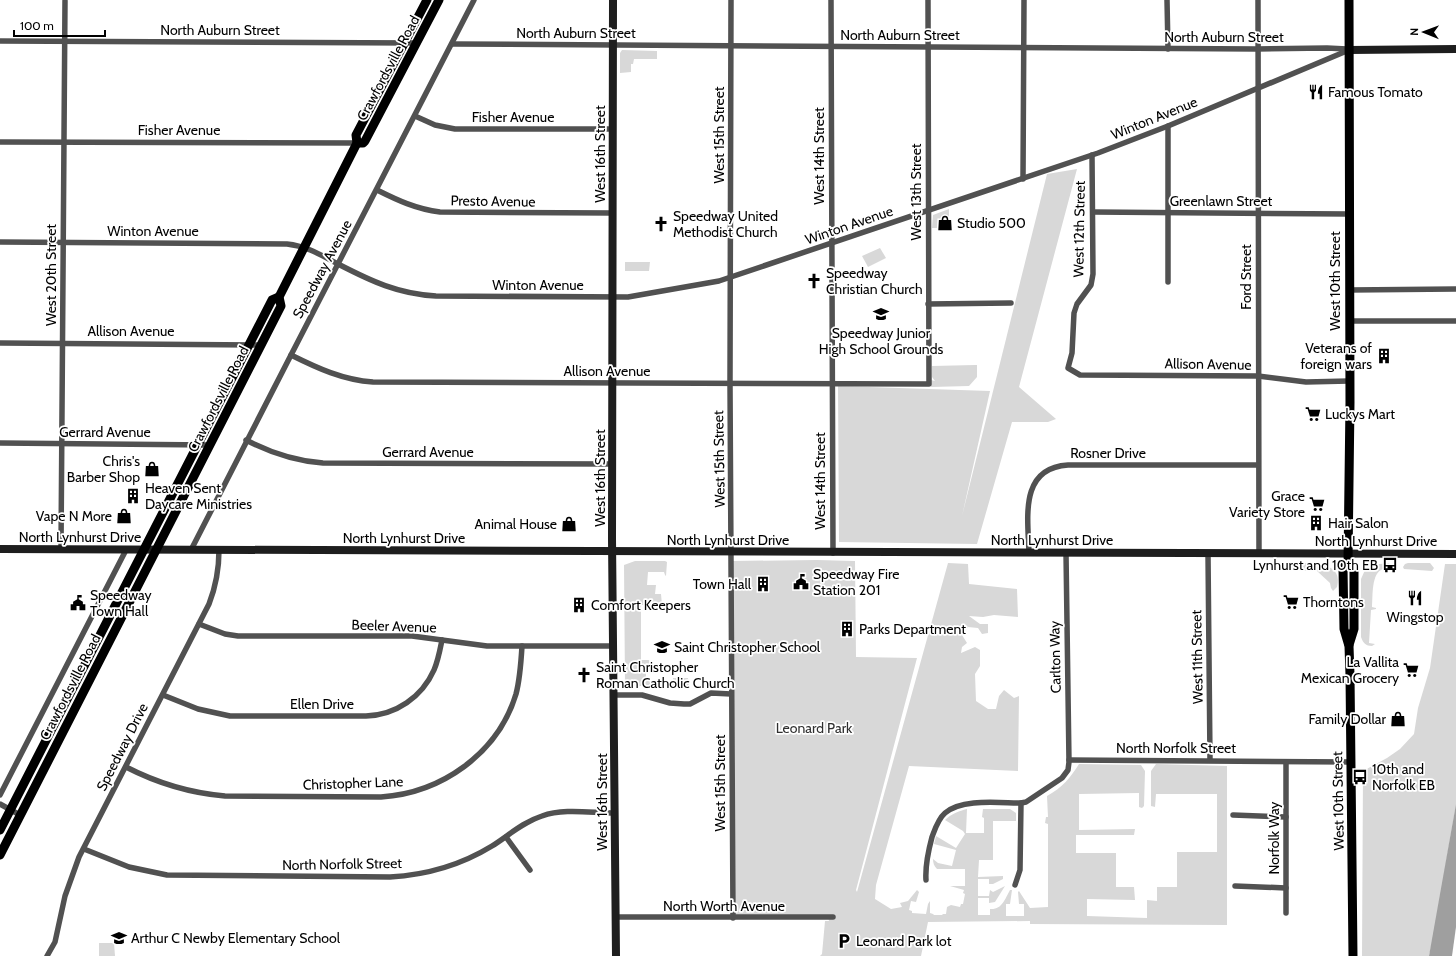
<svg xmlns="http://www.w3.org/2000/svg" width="1456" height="956" font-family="Cabin,sans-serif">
	<rect width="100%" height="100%" fill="#fff"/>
	<g fill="#d8d8d8">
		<path d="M622,50L657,51V59H634L633,64H631V72L620,73V53Z"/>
		<path d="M1077,169L1019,387L1056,419L1048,422H1012L977,544L839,542L838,386L990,391L962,516L1047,174Z"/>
		<path d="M949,209V218H944L942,220V228H932L933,215Z"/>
		<path d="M880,248L886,258L868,267L862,256Z"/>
		<path d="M625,262H650L649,271H625Z"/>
		<path d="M975,365H977V377L969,386L931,387V380L935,381L932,377V366Z"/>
		<path d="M817,560L855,561L856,657L917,658L856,890L857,892L948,563L968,564L969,584L1017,589L1018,617L994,615L983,617L969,616L980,624H988V633L982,634L978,628L968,627L962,635L967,643L962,647L961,653L975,647L980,650V666L975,674L976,701L988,709H996L999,696L1004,690L1014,698L1019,696L1018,771L909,766L876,885L875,899L891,909L902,907L900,903L908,901L917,890L919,892L916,902L911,901L909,910L912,911V913L926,914L928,904L930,901V913L933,914L934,915H942L943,914H946L947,907L951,905L960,907L961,904H963L965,894L963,893L964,890L950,886H965V869H937C934,866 933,863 933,859L938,863L952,866L956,850L934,844L936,836L956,848L965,834L963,831L945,820C951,814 959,811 967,809L966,833H984V818L982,817L983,809H1010L1016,813V821H993V860H979L978,877L1003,876V879L993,884H989V879H978V896H989L990,890L993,892L1005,886L995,902L989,903V898H978V915H990V909C1002,910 1005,899 1010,890H1012L1010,904H1006V916H1024V904H1019L1018,892L1019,891L1030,908L1048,907V824L1045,823L1046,817H1048L1047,796C1062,788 1071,777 1079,764L1141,765L1145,771L1144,806L1142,808L1139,807V793L1079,794V830L1135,829L1134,835H1076V853H1116V887H1134L1135,900L1087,899V916L1147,918V900L1157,901V887H1177V852H1217V794H1156L1155,807L1151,806V771L1156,764L1227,766V925L1030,924V921L928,922L921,956H820L822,954L825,921H829L828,917L733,918L732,561Z"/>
		<path d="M635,561H665L667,562L666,576L665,575L664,572H648L647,585H656L655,594H661L662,605H641V660H649L651,667H646V677H650L651,681H673V678H688L689,686H625L624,565Z"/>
		<path d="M1294,563C1311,563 1344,561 1337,587L1333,591L1331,588L1330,583L1317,571L1294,570L1292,568Z"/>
		<path d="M1389,563V566H1396V568C1392,568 1387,568 1383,569C1371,573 1373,596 1372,607L1376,608V609L1371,610L1369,643L1375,644L1372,646C1366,646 1363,643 1361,637V579L1365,570L1371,565Z"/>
		<path d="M1408,563H1430L1434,568L1432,571L1404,569L1403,567L1405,564Z"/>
		<path d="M1445,564H1456V804L1434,934L1429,956H1362L1363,771L1387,758L1400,749L1414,734L1418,708L1430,668Z"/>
		<path d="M99,943H114L115,956H99Z"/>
	</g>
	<path fill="#9f9f9f" d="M1456,804V927L1452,956H1429Z"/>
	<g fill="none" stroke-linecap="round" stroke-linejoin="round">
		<g stroke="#515151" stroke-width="5.5">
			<path d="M731,0L730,383L733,918"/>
			<path d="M831,0L833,553"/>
			<path d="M1167,0L1168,49"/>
			<path d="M1258,0L1259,554"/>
			<path d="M0,41L417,43"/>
			<path d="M452,44L1257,49L1327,48L1347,49"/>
			<path d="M415,116L435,125L455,129H613"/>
			<path d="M0,142L357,143"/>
			<path d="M1092,155L1093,274L1091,285L1077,304L1074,313L1072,353L1068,368L1080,375L1258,376L1306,382L1349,381"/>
			<path d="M1023,179L1024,0"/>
			<path d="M377,190C397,200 416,209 440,212L613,213"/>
			<path d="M1093,212L1349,214"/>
			<path d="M0,242L287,244C307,246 321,255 338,264C371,281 398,294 436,296L628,297L719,281L1098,153L1168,126L1349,50"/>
			<path d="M1168,282V126"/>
			<path d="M1349,290L1456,289"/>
			<path d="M928,304L1011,303"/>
			<path d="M1349,321H1456"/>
			<path d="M0,343L261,345"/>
			<path d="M291,355C317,368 343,380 373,382L929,384L928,0"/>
			<path d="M246,440C271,453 295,461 323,463L613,464"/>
			<path d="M0,443L210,445"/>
			<path d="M61,549L65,1"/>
			<path d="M191,550L291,355L474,0"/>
			<path d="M1029,553C1028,518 1019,468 1068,465H1258"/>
			<path d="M1208,554L1210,760"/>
			<path d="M199,624L225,634L238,636H412L487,646H613"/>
			<path d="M163,695L198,709L230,716H366C396,715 422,697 434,670C438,661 440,650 442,640"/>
			<path d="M614,695H642L670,703L684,704H690L711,693L731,694"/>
			<path d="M1069,760L1352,762"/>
			<path d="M126,767C157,783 190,793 225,796L381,797C441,793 498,754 516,694C520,679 521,663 522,646"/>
			<path d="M0,795L126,550"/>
			<path d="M0,804L20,815"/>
			<path d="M1233,815L1286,817"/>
			<path d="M506,837L530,870"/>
			<path d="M84,849L129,867L167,875L390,877C426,875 461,865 492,846C508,836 523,822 542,816C564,808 591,813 615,813"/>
			<path d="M926,880C925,865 928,852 932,837C935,829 938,819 945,813C962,798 1000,803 1021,803L1026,802L1062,778L1068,770L1069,762L1066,553"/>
			<path d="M1015,885L1020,870L1021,803"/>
			<path d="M1235,886L1286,888"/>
			<path d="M1286,913V762"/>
			<path d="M615,917H833"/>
			<path d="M47,956L55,942L65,896L79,857L209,604C216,586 219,569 219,550"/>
		</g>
		<g stroke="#1e1e1e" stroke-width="8">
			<path d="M613,0L612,539L616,956"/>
			<path d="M1349,50L1456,49"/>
			<path d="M0,549L1456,554"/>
		</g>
		<g stroke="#000" stroke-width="9">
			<path d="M1349,0L1350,402L1348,562L1343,568L1344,629L1349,646L1350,675L1353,956"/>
			<path d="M357,143H363L365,141L439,0"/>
			<path d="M1348,562L1354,567V629L1349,645"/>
			<path d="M0,830L272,300L279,297"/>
			<path d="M0,855L281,306L279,297L357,143L356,135L427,0"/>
		</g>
	</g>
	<defs>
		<symbol id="restaurant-bare" viewBox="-9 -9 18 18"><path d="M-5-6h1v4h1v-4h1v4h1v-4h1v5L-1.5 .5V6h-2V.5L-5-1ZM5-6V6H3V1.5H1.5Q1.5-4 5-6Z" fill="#000" stroke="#fff" stroke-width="2.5" paint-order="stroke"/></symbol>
		<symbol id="shop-bare" viewBox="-9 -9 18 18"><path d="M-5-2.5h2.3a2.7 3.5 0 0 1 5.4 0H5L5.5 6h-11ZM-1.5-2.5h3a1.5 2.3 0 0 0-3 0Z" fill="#000" stroke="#fff" stroke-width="2.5" paint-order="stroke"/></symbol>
		<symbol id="church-bare" viewBox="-9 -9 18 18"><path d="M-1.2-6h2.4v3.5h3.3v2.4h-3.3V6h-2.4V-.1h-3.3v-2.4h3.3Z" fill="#000" stroke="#fff" stroke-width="2.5" paint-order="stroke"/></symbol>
		<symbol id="school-bare" viewBox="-9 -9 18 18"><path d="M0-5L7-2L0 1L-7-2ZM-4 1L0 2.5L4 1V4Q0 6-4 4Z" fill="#000" stroke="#fff" stroke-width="2.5" paint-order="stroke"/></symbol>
		<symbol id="building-bare" viewBox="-9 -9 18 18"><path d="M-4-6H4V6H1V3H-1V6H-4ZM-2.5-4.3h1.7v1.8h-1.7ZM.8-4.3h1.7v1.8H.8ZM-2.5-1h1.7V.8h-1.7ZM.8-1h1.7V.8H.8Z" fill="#000" stroke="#fff" stroke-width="2.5" paint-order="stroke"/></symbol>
		<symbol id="supermarket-bare" viewBox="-9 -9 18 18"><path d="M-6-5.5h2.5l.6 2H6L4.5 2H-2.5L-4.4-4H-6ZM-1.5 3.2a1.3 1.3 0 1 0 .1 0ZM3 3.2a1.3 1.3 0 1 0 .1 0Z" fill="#000" stroke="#fff" stroke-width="2.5" paint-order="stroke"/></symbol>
		<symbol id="bus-bare" viewBox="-9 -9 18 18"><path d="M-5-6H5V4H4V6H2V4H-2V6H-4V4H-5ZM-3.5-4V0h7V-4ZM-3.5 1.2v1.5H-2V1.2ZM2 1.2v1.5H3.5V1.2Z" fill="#000" stroke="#fff" stroke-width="2.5" paint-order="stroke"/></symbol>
		<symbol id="civic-bare" viewBox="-9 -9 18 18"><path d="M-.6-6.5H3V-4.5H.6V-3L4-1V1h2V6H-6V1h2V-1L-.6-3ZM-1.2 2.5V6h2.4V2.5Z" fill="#000" stroke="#fff" stroke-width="2.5" paint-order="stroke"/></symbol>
		<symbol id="parking-bare" viewBox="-9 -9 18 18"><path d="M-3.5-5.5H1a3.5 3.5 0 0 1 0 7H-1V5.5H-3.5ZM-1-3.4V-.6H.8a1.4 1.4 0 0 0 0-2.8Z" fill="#000" stroke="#fff" stroke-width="2.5" paint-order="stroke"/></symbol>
	</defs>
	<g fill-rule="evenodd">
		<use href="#restaurant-bare" x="1305" y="81" width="22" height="22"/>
		<use href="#shop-bare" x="934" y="212" width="22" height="22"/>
		<use href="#church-bare" x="650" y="213" width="22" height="22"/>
		<use href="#church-bare" x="803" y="270" width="22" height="22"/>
		<use href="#school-bare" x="870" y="303" width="22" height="22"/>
		<use href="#building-bare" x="1373" y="345" width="22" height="22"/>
		<use href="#supermarket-bare" x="1302" y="403" width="22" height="22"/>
		<use href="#shop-bare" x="141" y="458" width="22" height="22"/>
		<use href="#building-bare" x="122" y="485" width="22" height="22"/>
		<use href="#supermarket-bare" x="1306" y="493" width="22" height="22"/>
		<use href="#shop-bare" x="113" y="505" width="22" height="22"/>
		<use href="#building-bare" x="1305" y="512" width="22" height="22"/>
		<use href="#shop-bare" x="558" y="513" width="22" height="22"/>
		<use href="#bus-bare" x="1379" y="554" width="22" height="22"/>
		<use href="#civic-bare" x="790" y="571" width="22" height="22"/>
		<use href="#building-bare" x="752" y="573" width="22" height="22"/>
		<use href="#restaurant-bare" x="1404" y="587" width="22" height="22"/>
		<use href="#supermarket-bare" x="1280" y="591" width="22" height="22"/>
		<use href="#civic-bare" x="67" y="592" width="22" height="22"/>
		<use href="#building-bare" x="568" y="594" width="22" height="22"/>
		<use href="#building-bare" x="836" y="618" width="22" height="22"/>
		<use href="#school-bare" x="651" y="636" width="22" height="22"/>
		<use href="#supermarket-bare" x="1400" y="659" width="22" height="22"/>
		<use href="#church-bare" x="573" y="664" width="22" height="22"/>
		<use href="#shop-bare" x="1387" y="708" width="22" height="22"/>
		<use href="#bus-bare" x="1349" y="766" width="22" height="22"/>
		<use href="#school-bare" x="108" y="927" width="22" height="22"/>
		<use href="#parking-bare" x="833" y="930" width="22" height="22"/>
	</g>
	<g text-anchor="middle" stroke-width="3.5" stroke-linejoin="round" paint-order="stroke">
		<g font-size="14" fill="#000" stroke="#fff">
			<text x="220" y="35">North Auburn Street</text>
			<text x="576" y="38">North Auburn Street</text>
			<text x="900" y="40">North Auburn Street</text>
			<text x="1224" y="42">North Auburn Street</text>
			<text transform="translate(388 68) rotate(-62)" y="5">Crawfordsville Road</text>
			<text x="513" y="122">Fisher Avenue</text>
			<text transform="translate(1154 118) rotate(-22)" y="5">Winton Avenue</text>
			<text x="179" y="135">Fisher Avenue</text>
			<text transform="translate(719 135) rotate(-90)" y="5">West 15th Street</text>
			<text transform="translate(600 154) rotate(-90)" y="5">West 16th Street</text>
			<text transform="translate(819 156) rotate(-90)" y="5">West 14th Street</text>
			<text transform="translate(916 192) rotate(-90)" y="5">West 13th Street</text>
			<text transform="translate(493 201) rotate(1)" y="5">Presto Avenue</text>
			<text x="1221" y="206">Greenlawn Street</text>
			<text transform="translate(849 225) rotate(-19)" y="5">Winton Avenue</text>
			<text transform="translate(1079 229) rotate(-89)" y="5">West 12th Street</text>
			<text x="153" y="236">Winton Avenue</text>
			<text transform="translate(322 269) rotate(-62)" y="5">Speedway Avenue</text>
			<text transform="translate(51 275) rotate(-90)" y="5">West 20th Street</text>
			<text transform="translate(1246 277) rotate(-90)" y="5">Ford Street</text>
			<text transform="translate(1335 281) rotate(-90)" y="5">West 10th Street</text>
			<text x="538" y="290">Winton Avenue</text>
			<text x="131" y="336">Allison Avenue</text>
			<text transform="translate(1208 364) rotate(1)" y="5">Allison Avenue</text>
			<text x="607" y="376">Allison Avenue</text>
			<text transform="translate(218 399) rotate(-63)" y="5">Crawfordsville Road</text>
			<text x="105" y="437">Gerrard Avenue</text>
			<text x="428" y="457">Gerrard Avenue</text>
			<text x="1108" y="458">Rosner Drive</text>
			<text transform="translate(719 459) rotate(-91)" y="5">West 15th Street</text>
			<text transform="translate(600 478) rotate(-90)" y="5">West 16th Street</text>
			<text transform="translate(820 481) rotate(-90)" y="5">West 14th Street</text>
			<text x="80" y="542">North Lynhurst Drive</text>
			<text x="404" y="543">North Lynhurst Drive</text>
			<text x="728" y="545">North Lynhurst Drive</text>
			<text x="1052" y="545">North Lynhurst Drive</text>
			<text x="1376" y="546">North Lynhurst Drive</text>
			<text transform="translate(394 626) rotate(2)" y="5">Beeler Avenue</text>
			<text transform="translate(1055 657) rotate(-91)" y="5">Carlton Way</text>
			<text transform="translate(1197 657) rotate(-91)" y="5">West 11th Street</text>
			<text transform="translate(70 687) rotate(-63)" y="5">Crawfordsville Road</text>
			<text x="322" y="709">Ellen Drive</text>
			<text transform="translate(122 747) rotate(-63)" y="5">Speedway Drive</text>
			<text x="1176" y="753">North Norfolk Street</text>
			<text transform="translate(353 783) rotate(-2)" y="5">Christopher Lane</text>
			<text transform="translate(720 783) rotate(-90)" y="5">West 15th Street</text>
			<text transform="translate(1338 801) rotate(-91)" y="5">West 10th Street</text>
			<text transform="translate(602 802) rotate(-90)" y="5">West 16th Street</text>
			<text transform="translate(1274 838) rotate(-90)" y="5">Norfolk Way</text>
			<text transform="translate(342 864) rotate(-1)" y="5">North Norfolk Street</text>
			<text x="724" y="911">North Worth Avenue</text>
		</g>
		<g font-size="14" fill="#000" stroke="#fff" text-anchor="start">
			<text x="1328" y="97">Famous Tomato</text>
			<text x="673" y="221">Speedway United<tspan x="673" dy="16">Methodist Church</tspan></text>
			<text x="957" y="228">Studio 500</text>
			<text x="826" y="278">Speedway<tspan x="826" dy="16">Christian Church</tspan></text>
			<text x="881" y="338" text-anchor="middle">Speedway Junior<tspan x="881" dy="16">High School Grounds</tspan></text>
			<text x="1372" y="353" text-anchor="end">Veterans of<tspan x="1372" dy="16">foreign wars</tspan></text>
			<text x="1325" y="419">Luckys Mart</text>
			<text x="140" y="466" text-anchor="end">Chris's<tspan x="140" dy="16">Barber Shop</tspan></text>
			<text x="145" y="493">Heaven Sent<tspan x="145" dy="16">Daycare Ministries</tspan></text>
			<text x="1305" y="501" text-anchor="end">Grace<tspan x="1305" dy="16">Variety Store</tspan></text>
			<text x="112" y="521" text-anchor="end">Vape N More</text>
			<text x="1328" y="528">Hair Salon</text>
			<text x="557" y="529" text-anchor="end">Animal House</text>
			<text x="1378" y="570" text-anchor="end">Lynhurst and 10th EB</text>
			<text x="813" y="579">Speedway Fire<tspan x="813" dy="16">Station 201</tspan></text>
			<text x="751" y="589" text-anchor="end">Town Hall</text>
			<text x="90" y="600">Speedway<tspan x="90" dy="16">Town Hall</tspan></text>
			<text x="1303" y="607">Thorntons</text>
			<text x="591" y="610">Comfort Keepers</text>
			<text x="1415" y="622" text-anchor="middle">Wingstop</text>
			<text x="859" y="634">Parks Department</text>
			<text x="674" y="652">Saint Christopher School</text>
			<text x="1399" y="667" text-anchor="end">La Vallita<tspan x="1399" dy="16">Mexican Grocery</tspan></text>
			<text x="596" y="672">Saint Christopher<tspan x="596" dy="16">Roman Catholic Church</tspan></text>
			<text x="1386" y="724" text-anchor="end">Family Dollar</text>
			<text x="1372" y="774">10th and<tspan x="1372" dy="16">Norfolk EB</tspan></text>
			<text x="131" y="943">Arthur C Newby Elementary School</text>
			<text x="856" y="946">Leonard Park lot</text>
		</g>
		<g font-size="14" fill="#2f2f2f" stroke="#fff">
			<text x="814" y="733">Leonard Park</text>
		</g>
	</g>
	<g transform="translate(1424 32) rotate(271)" stroke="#ffffff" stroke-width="3" paint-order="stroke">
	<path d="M0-3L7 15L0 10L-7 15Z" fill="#000000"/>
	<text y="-6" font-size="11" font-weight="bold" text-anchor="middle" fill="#000000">N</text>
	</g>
	<path d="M14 30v6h91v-6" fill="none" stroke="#000000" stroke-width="2"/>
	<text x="20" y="30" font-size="12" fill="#000000" stroke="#ffffff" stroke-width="3" paint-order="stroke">100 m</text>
</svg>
